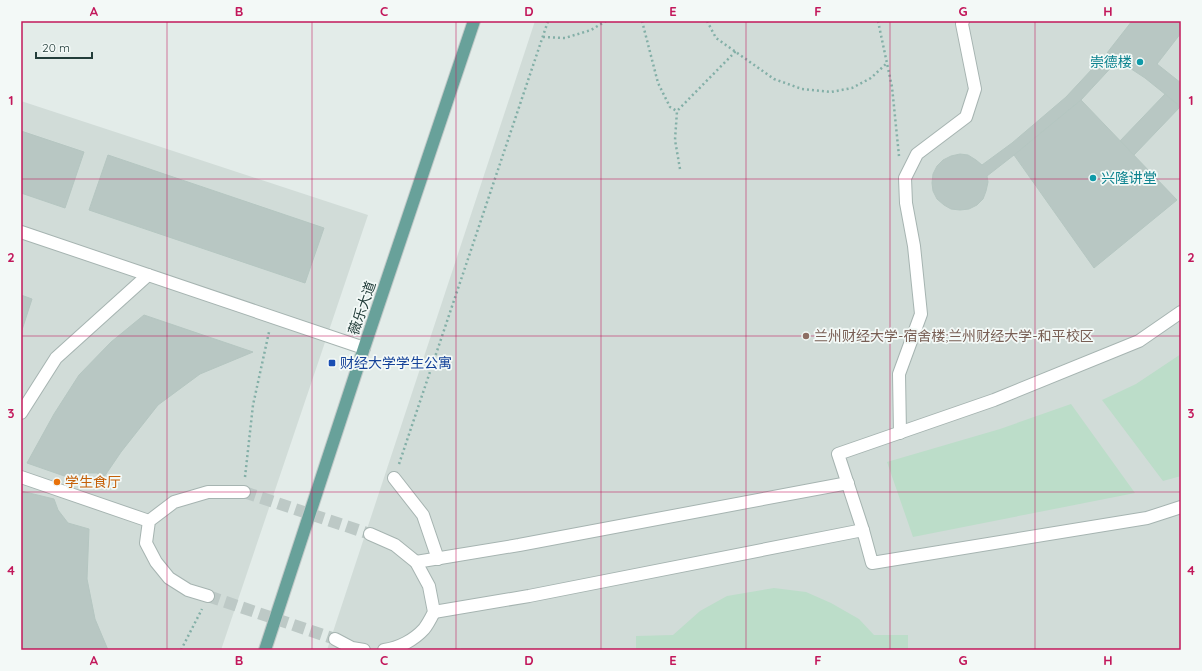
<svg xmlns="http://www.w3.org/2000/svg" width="1202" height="671" font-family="Quicksand,'Noto Sans SC',sans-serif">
	<rect width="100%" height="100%" fill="#e3ece9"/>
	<g fill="#d1dcd8">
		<path d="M535,21H1181V650H327Z"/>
		<path d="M21,101L368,215L221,650H21Z"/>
	</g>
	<g fill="#bcddc9">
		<path d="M1181,354V476L1163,481L1102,400L1136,384Z"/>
		<path d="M1071,404L1135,493L913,537L887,462L1000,429Z"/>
		<path d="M774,588L806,592L831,603L859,619L874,635H908V650H636V636L673,635L700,611L727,596Z"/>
		<path d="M461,648L618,649V650H461Z"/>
	</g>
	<g fill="#b8c7c3" stroke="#b5c6c1">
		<path d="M1132,21H1181V33L1157,64L1181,83V107L1145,78L1107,53Z"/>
		<path d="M1107,53L1118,60L1081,100L1014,155L987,176L988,182L986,191L983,199L977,205L969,209L960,210L951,209L944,205L937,199L933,191L932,183L933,174L937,166L943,160L951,156L960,154L968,155L976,160L982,165L1012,143L1066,97Z"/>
		<path d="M1165,94L1180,107L1134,155L1120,141Z"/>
		<path d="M1081,100L1177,200L1094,268L1014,155Z"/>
		<path d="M21,131L84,152L65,208L21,193Z"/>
		<path d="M108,155L324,228L305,283L89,210Z"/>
		<path d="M21,295L32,299L21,333Z"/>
		<path d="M144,315L253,352L200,374L158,405L121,452L104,477L97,473H86L70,478L27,463L54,414L79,375L111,342Z"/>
		<path d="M21,491L54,499L58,510L68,523L89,529L87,579L95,619L108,650H21Z"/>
	</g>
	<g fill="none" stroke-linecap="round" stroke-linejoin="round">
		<g stroke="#bdc9c6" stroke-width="12" stroke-dasharray="12 6" stroke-linecap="butt">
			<path d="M244,492L370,534"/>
			<path d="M208,596L335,639"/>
		</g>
		<defs>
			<g id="minor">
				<path d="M21,232L364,348"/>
				<path d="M21,413L56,358L148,275"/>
				<path d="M900,433L899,374L921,314L914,246L906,203L905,178L917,154L966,117L975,89L962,24L963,21"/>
				<path d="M21,477L149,521"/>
				<path d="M394,478L423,515L438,559"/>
				<path d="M863,530L838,454L994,400L1139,341L1181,312"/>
				<path d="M370,534L395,545L416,562L429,586L434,612C431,618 428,624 424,629C414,640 399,648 384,650"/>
				<path d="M416,562L519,545L848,483"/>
				<path d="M208,596L188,590L169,578L156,562L146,543L149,521L174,502L208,492H244"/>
				<path d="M434,612L529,596L863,530L872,563L1147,518L1181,507"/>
				<path d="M335,639L352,648L364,650"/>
			</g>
			<path id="major" d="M265,650L364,348L474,21"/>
		</defs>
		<use href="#minor" stroke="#a6b4b1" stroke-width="14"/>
		<use href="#major" stroke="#c1c9c8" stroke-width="14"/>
		<g stroke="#83afa7" stroke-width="2.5" stroke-dasharray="2 3" stroke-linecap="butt">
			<path d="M642,21L658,83L670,107L677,111"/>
			<path d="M707,21L716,38L774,79L802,89L831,92L852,88L871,78L887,63"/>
			<path d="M878,21L892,87L899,156"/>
			<path d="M543,37L565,38L591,30L606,21"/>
			<path d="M680,169L675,140L677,111L736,51"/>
			<path d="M399,464L548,21"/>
			<path d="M245,477L253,405L269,332"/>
			<path d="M181,650L202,609"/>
		</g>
		<use href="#minor" stroke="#fff" stroke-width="12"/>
		<use href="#major" stroke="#68a19a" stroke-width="12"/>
	</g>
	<path fill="none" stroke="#c2185b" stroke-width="1" stroke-opacity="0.55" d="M167,21V650M312,21V650M456,21V650M601,21V650M746,21V650M890,21V650M1035,21V650M21,179H1181M21,336H1181M21,492H1181"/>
	<g fill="#0f9aa8" stroke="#f3f9f7" stroke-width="1.5">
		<circle cx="1140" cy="62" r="4"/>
		<circle cx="1093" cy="178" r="4"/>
	</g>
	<circle fill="#8d6e63" stroke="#f3f9f7" stroke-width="1.5" cx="806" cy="336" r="4"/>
	<rect fill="#1a4fb4" stroke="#f3f9f7" stroke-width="1.5" x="328" y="359" width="8" height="8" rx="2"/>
	<circle fill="#e8710a" stroke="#f3f9f7" stroke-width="1.5" cx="57" cy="482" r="4"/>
	<g text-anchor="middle" stroke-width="3.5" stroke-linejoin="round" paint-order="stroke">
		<g font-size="14" fill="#0d838f" stroke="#f3f9f7" text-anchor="end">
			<text x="1132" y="67">崇德楼</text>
			<text x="1101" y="183" text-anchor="start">兴隆讲堂</text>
		</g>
		<g font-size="14" fill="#233d3a" stroke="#f3f9f7">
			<text transform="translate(362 308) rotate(-71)" y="5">薇乐大道</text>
		</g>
		<g font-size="14" fill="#785e54" stroke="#f3f9f7" text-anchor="start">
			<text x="814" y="341">兰州财经大学-宿舍楼;兰州财经大学-和平校区</text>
		</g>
		<g font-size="14" fill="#164399" stroke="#f3f9f7" text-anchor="start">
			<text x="340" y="368">财经大学学生公寓</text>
		</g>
		<g font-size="14" fill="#c56008" stroke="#f3f9f7" text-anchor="start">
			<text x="65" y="487">学生食厅</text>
		</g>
	</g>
	<rect width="1202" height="671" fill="none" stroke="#f3f9f7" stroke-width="44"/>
	<path d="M36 52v6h56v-6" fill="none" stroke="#233d3a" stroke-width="2"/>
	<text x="42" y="52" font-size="12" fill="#233d3a" stroke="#f3f9f7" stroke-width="3" paint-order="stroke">20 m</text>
	<rect x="22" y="22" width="1158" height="627" fill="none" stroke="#c2185b" stroke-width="1.5"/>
	<g font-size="13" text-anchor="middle" font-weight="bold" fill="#c2185b">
		<text x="94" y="16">A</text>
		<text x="239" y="16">B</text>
		<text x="384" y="16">C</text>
		<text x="529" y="16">D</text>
		<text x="673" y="16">E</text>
		<text x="818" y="16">F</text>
		<text x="963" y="16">G</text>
		<text x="1108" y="16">H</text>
		<text x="11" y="105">1</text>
		<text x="1191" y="105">1</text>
		<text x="11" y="262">2</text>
		<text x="1191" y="262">2</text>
		<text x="11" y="418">3</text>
		<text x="1191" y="418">3</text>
		<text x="11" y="575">4</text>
		<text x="1191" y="575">4</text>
		<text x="94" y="665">A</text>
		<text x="239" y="665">B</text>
		<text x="384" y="665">C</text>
		<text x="529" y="665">D</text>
		<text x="673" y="665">E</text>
		<text x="818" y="665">F</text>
		<text x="963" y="665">G</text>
		<text x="1108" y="665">H</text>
	</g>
</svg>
